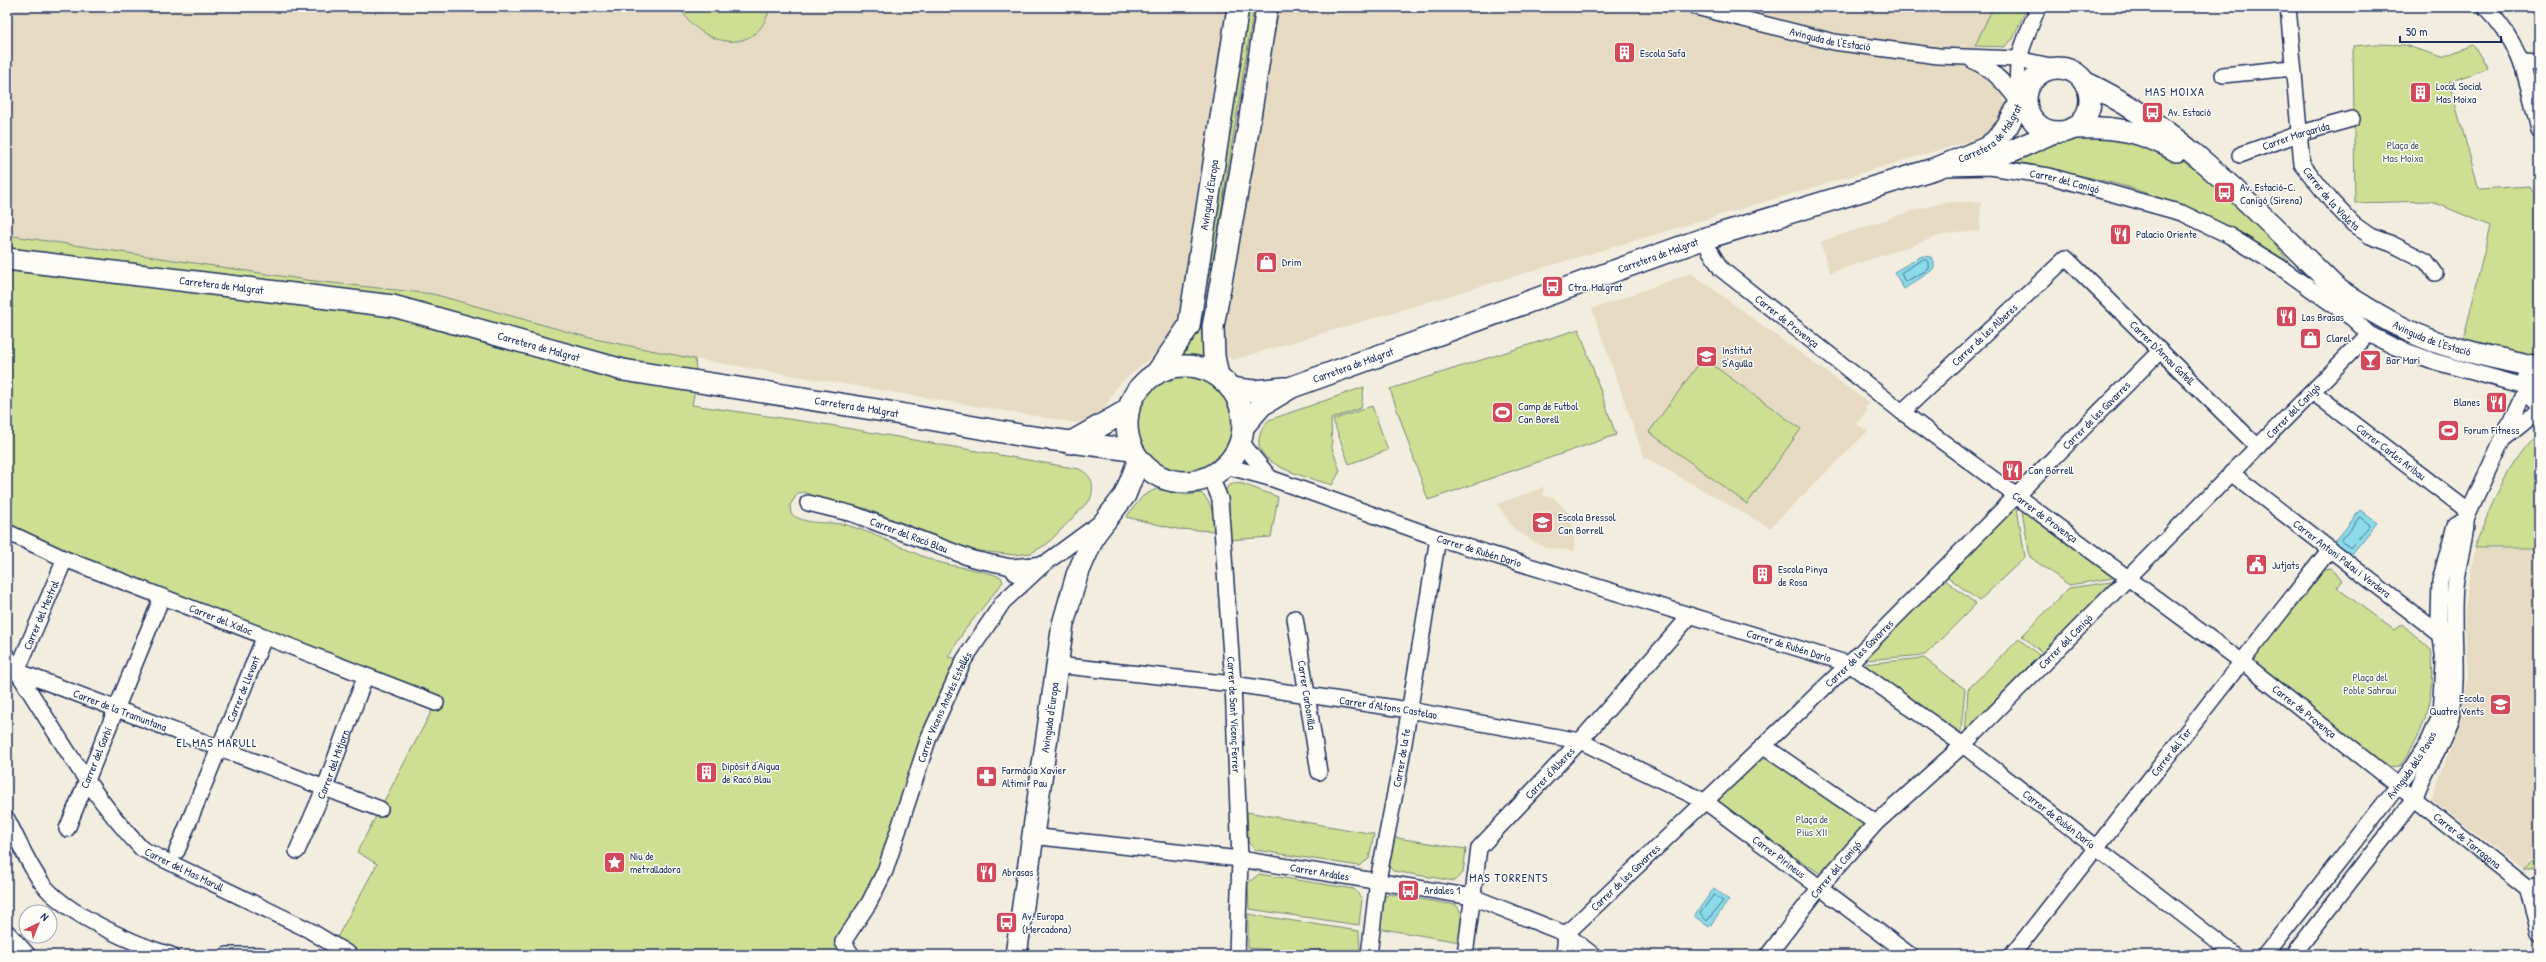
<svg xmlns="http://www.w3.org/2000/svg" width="2546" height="962" font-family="'Patrick Hand',sans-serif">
	<rect width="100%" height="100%" fill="#f3eddf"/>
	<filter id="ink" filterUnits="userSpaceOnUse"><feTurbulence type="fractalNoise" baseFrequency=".025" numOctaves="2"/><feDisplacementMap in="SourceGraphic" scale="8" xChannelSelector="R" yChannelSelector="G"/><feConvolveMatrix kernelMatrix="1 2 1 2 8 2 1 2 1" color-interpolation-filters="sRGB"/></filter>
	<g filter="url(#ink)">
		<g fill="#e6dbc2">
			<path d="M7,7H680L696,27L721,41L749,38L764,24L770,7H1993L1969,63L1994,81L2002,94L2005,106L1998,123L1986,136L1233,360L1180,325L1164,346L1117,386L1101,415L1077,423L695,359L590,338L433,294L314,281L7,235Z"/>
			<path d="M1949,202H1981L1980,231L1946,234L1830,273L1820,242L1917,209Z"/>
			<path d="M1691,273L1869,403L1865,408L1867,411L1856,424L1868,431L1770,528L1644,457L1592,309Z"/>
			<path d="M1544,487L1543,496L1553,497L1572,516L1575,551L1545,548L1515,530L1497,504Z"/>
			<path d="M2475,549H2539V860L2529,861L2522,869L2431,799L2456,733L2468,676L2464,613Z"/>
		</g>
		<g fill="#cedf93" stroke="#748778">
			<path d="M680,7H770C758,59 699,46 680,7Z"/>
			<path d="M1244,7H1254L1202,330L1206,359L1203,362L1176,358Z"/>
			<path d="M1993,7H2027L2013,39L2004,47L1975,46Z"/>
			<path d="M2377,44L2404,45L2442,57L2473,45L2488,68L2449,82L2479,189L2530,186L2539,202V357L2463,342L2490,226L2431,201L2355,203L2353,46Z"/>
			<path d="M2102,132C2121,138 2154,144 2170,153C2217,181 2262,227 2295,270C2195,201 2110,173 1989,163L2050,139L2065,140L2081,133Z"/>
			<path d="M7,235L314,281L433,294L590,338L695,359L697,381L692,405L829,425L1079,469C1093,476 1095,485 1090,500L1047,544L1031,553L1014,555L972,550L864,508L823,501L805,492L798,493L790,505L791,514C809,527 831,520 850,526C880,535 906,551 935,561C957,568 980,569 1001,577L1003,582L964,631L948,657L964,660L894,845L836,955H350L333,945L377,864L357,852L436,703L7,532Z"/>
			<path d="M1579,329L1616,435L1428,500L1390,389Z"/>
			<path d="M1703,358L1801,429L1747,504L1649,432Z"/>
			<circle cx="1182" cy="424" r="50"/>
			<path d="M1364,387L1361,408L1331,419L1332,448L1340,471L1332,485C1311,478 1254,466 1259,439C1261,430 1263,426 1269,420Z"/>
			<path d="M1372,406L1388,450L1349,464L1333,420Z"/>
			<path d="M2539,433V548H2475C2488,511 2510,458 2539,433Z"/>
			<path d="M1235,483L1243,484L1278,497L1271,537L1228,540L1224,493L1228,486Z"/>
			<path d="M1156,489L1187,495L1201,493C1213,504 1214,515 1214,531L1177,529L1126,517L1143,496Z"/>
			<path d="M2020,499L2125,576L2069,585L2030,557Z"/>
			<path d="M2016,502L2025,557L1979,601L1943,573Z"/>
			<path d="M2330,569L2343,580L2337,588L2394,630L2402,624L2431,650C2437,694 2426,731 2399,767L2386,768L2256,668L2254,649L2316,572Z"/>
			<path d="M1940,576L1976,604L1925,655L1853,661Z"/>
			<path d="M2125,580L2048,657L2022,636L2069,588Z"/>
			<path d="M2019,639L2045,660L1965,738L1968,689Z"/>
			<path d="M1924,658L1965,689L1960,740L1853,665Z"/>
			<path d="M1764,752L1876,823L1824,876L1712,803Z"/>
			<path d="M1247,812L1374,834L1369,859L1359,866L1256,850L1248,842Z"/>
			<path d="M1391,837L1466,849L1463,873L1454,881L1393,871L1385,861Z"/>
			<path d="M2539,861V870H2522L2532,862Z"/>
			<path d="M1259,874L1354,889L1362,899L1359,925L1249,909L1248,883Z"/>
			<path d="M1389,894L1456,905L1463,915L1460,942L1377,928L1378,902Z"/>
			<path d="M1248,914L1359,931L1360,955L1323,954L1321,950H1314L1310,953L1248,948Z"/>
		</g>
		<g fill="#8adae7" stroke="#5e96b0">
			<path d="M1922,256L1931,257L1934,262V269L1904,289L1894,272Z"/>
			<path d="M2360,510L2377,523L2351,555L2335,542Z"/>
			<path d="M1714,888L1729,900L1709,927L1694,916Z"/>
		</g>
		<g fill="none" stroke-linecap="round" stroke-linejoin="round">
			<g stroke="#477395" stroke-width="1">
				<path d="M1924,259L1929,262V269L1905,282L1901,273Z"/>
				<path d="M2360,517L2370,525L2350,548L2342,540Z"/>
				<path d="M1714,895L1723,901L1707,921L1700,914Z"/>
			</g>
			<defs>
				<g id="street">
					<path id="s1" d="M1696,7L1834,42L1938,56L2017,59L2060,68"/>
					<path id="s2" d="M2288,7L2302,164L2332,202L2353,224L2370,236L2392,244L2426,261L2435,273"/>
					<path d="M2485,7C2523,45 2527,81 2539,130"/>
					<path d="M1973,61C2000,72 2013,95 2030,117"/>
					<path d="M2523,62L2539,63"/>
					<path d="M2223,75L2292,68"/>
					<path d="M2020,104C2012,61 2023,46 2038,7"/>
					<path id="s3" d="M2240,155L2298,134L2352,119"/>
					<path id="s4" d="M1946,168L1990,167L2049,176L2182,213L2230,236L2280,267L2353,319L2369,334L2395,347L2436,362L2528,387"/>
					<path id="s5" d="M1703,239L1721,269L1902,412L2241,661L2527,888L2539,887"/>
					<path id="s6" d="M2314,393L2468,511"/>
					<path id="s7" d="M1902,412L2066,258L2258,447"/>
					<path d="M2506,436L2527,419L2539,413"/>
					<path d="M1241,442L1270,478"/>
					<path id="s8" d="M1226,466L1270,478L1438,538L1849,664L1963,745L2235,955"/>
					<path id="s9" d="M2231,473L2441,635L2447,637"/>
					<path id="s10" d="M1211,477L1220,499L1233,684L1240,859L1237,955"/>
					<path id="s11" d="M808,503L853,514L973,559L1011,567"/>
					<path id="s12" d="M7,532L65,559L436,703"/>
					<path id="s13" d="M65,559L17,671L380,809"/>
					<path d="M1016,574L1011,567L1044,564"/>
					<path id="s14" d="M1295,618L1319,772"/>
					<path id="s15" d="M7,656C50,721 88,793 142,849L309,930L350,955"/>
					<path id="s16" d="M1056,665L1233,684L1409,710L1580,741L1706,802L1910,955"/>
					<path d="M1764,746L1876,823"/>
					<path d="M7,819C18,840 28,864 42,883C64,913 135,945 171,955"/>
					<path id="s17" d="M67,829L162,597"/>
					<path id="s18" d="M1031,836L1240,859L1473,897L1566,934L1593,955"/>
					<path id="s19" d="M177,851L264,638"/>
					<path id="s20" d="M297,851L325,787L365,677"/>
					<path d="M2527,888L2539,932"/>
					<path d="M7,932L28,955"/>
					<path d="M227,955H261"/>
					<path id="s21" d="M852,955L843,942L869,903L885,871L929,737L964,660L1003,602L1044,564L1097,525"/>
					<path id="s22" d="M1369,955L1378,880L1399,773L1438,538"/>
					<path id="s23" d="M1465,955L1479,848L1580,741L1690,616"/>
					<path id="s24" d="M1564,955L1566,934L1849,664L2160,351"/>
					<path id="s25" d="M1768,955L1820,887L1876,823L1963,745L2369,334"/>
					<path id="s26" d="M2012,955L2330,549"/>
					<path id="s27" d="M2265,955L2408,773L2429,741L2441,714L2444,664L2439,618L2440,581L2455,525L2466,518"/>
					<path d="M2293,955L2415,798C2423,769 2444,747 2451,717C2460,674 2451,631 2455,587C2457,563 2467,541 2466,518L2521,399L2529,390"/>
				</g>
				<g id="secondary">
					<circle cx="2058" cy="100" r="32"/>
					<path id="s28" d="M2084,82C2180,126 2260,215 2336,288C2359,304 2382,318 2407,330C2448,350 2494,357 2537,367"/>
					<path d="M2075,128C2116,126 2141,131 2177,151"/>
					<path d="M1977,161L2014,150L2054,132"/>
					<path id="s29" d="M7,259L393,306L623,370L872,409L1025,436L1132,450"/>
					<circle cx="1185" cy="424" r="58"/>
					<path d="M2539,366C2523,376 2526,390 2539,401"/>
					<path id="s30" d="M1156,374L1189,326L1238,7"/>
					<path d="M1218,376L1214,356L1213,327L1248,130L1267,7"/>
					<path d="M1230,388L1253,391L1285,388"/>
					<path id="s31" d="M1243,427L1262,405L1292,387L1703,239L1937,168L1986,148L1995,141L2007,127L2029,85"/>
					<path d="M1070,443L1128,410"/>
					<path id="s32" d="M1016,955L1063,624L1077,575L1095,534L1125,495L1139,460"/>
				</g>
			</defs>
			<use href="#street" stroke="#1b2f5e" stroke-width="18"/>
			<use href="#secondary" stroke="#1b2f5e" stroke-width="24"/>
			<use href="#street" stroke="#fdfcf7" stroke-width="15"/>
			<use href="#secondary" stroke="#fdfcf7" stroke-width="21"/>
		</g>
	</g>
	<defs>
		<symbol id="building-square" viewBox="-11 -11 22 22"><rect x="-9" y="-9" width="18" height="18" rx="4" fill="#d1495b" stroke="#fdfcf7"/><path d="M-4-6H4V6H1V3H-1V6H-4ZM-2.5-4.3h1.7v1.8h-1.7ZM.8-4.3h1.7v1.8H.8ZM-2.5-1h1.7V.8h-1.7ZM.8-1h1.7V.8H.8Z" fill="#fff"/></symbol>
		<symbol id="bus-square" viewBox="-11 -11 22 22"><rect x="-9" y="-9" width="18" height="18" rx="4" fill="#d1495b" stroke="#fdfcf7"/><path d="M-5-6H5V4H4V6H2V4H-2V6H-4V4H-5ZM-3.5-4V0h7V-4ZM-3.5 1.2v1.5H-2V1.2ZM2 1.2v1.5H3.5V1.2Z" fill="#fff"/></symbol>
		<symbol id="restaurant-square" viewBox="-11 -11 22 22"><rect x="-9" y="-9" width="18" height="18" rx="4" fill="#d1495b" stroke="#fdfcf7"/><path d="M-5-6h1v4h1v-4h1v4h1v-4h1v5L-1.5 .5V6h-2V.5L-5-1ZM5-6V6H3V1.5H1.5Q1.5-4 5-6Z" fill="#fff"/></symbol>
		<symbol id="shop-square" viewBox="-11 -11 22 22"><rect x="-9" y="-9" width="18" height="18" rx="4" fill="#d1495b" stroke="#fdfcf7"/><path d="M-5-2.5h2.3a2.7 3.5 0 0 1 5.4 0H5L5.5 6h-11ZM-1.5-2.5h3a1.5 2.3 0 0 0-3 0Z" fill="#fff"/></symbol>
		<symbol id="school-square" viewBox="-11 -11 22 22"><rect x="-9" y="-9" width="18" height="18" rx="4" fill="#d1495b" stroke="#fdfcf7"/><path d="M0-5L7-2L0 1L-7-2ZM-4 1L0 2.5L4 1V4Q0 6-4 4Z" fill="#fff"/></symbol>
		<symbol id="bar-square" viewBox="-11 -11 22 22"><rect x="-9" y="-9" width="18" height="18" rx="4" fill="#d1495b" stroke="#fdfcf7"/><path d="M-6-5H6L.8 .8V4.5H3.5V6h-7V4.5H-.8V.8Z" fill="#fff"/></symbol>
		<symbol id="stadium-square" viewBox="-11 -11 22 22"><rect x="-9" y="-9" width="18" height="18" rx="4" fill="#d1495b" stroke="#fdfcf7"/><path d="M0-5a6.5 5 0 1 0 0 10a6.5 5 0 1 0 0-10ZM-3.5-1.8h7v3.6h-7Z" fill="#fff"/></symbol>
		<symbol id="civic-square" viewBox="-11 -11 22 22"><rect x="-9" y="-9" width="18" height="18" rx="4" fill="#d1495b" stroke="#fdfcf7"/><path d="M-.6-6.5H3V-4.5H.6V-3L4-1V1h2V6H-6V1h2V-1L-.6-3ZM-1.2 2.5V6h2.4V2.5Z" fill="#fff"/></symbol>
		<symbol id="pharmacy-square" viewBox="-11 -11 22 22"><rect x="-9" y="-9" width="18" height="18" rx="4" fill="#d1495b" stroke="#fdfcf7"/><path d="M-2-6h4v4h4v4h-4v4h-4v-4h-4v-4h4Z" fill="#fff"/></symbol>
		<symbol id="sight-square" viewBox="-11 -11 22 22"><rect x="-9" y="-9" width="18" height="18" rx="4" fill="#d1495b" stroke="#fdfcf7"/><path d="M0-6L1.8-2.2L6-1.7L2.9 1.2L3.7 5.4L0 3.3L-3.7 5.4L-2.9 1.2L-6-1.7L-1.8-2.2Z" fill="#fff"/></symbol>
	</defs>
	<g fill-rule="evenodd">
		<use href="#building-square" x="1612" y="40" width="25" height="25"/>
		<use href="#building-square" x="2408" y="80" width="25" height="25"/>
		<use href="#bus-square" x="2140" y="100" width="25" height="25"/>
		<use href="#bus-square" x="2212" y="180" width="25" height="25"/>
		<use href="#restaurant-square" x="2108" y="222" width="25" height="25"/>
		<use href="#shop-square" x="1254" y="250" width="25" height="25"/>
		<use href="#bus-square" x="1540" y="274" width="25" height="25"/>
		<use href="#restaurant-square" x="2274" y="304" width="25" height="25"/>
		<use href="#shop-square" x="2298" y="326" width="25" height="25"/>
		<use href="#school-square" x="1694" y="344" width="25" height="25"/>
		<use href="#bar-square" x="2358" y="348" width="25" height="25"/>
		<use href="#restaurant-square" x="2484" y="390" width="25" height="25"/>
		<use href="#stadium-square" x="1490" y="400" width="25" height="25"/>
		<use href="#stadium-square" x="2436" y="418" width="25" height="25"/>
		<use href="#restaurant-square" x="2000" y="458" width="25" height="25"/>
		<use href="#school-square" x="1530" y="510" width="25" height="25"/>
		<use href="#civic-square" x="2244" y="552" width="25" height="25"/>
		<use href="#building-square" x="1750" y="562" width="25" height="25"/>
		<use href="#school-square" x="2488" y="692" width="25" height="25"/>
		<use href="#building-square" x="694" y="760" width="25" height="25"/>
		<use href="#pharmacy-square" x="974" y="764" width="25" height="25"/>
		<use href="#sight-square" x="602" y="850" width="25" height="25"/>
		<use href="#restaurant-square" x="974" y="860" width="25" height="25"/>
		<use href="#bus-square" x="1396" y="878" width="25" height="25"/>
		<use href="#bus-square" x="994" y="910" width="25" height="25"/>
	</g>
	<g text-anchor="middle" stroke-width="3" stroke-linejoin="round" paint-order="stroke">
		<g font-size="11" fill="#1b2f5e" stroke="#fdfcf7">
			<text dy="4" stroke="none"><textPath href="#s1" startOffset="138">Avinguda de l'Estació</textPath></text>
			<text dy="4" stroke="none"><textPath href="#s31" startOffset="811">Carretera de Malgrat</textPath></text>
			<text dy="4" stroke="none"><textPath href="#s3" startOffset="59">Carrer Margarida</textPath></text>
			<text dy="4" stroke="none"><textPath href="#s4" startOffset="120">Carrer del Canigó</textPath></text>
			<text dy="4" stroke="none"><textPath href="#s30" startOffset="191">Avinguda d'Europa</textPath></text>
			<text dy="4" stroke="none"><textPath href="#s2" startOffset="203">Carrer de la Violeta</textPath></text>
			<text dy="4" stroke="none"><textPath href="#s31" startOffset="453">Carretera de Malgrat</textPath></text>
			<text dy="4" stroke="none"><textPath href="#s29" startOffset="216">Carretera de Malgrat</textPath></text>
			<text dy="4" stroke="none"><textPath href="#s5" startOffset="119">Carrer de Provença</textPath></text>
			<text dy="4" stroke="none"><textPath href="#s7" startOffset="113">Carrer de les Alberes</textPath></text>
			<text dy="4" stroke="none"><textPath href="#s28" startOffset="436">Avinguda de l'Estació</textPath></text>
			<text dy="4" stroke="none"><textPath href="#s29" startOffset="540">Carretera de Malgrat</textPath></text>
			<text dy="4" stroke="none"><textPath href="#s7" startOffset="360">Carrer D'Arnau Gatell</textPath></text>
			<text dy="4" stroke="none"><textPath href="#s31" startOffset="129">Carretera de Malgrat</textPath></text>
			<text dy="4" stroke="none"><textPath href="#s29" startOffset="864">Carretera de Malgrat</textPath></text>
			<text dy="4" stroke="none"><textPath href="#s25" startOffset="757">Carrer del Canigó</textPath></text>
			<text dy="4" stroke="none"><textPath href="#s24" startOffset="763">Carrer de les Gavarres</textPath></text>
			<text dy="4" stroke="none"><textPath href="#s6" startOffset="97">Carrer Carles Aribau</textPath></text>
			<text dy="4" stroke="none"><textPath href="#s5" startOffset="443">Carrer de Provença</textPath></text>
			<text dy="4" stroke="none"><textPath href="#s11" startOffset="106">Carrer del Racó Blau</textPath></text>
			<text dy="4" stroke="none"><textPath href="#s8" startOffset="267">Carrer de Rubén Darío</textPath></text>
			<text dy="4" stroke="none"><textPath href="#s9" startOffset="140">Carrer Antoni Palau i Verdera</textPath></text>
			<text transform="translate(41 615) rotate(-67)" y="4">Carrer del Mestral</text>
			<text dy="4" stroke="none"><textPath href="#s12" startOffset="231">Carrer del Xaloc</textPath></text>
			<text dy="4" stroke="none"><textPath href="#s25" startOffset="433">Carrer del Canigó</textPath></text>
			<text dy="4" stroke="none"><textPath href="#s8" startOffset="591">Carrer de Rubén Darío</textPath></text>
			<text dy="4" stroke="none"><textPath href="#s24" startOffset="427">Carrer de les Gavarres</textPath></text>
			<text dy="4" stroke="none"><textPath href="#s19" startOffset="175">Carrer de Llevant</textPath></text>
			<text dy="4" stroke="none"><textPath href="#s14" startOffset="78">Carrer Carbonilla</textPath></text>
			<text dy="4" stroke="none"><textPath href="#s21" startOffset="273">Carrer Vicens Andrés Estellés</textPath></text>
			<text dy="4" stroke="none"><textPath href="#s16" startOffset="335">Carrer d'Alfons Castelao</textPath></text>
			<text dy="4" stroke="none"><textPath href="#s13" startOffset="232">Carrer de la Tramuntana</textPath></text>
			<text dy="4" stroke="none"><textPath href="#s5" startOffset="767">Carrer de Provença</textPath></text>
			<text dy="4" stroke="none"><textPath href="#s10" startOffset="240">Carrer de Sant Vicenç Ferrer</textPath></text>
			<text dy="4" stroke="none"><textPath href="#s32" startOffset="240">Avinguda d'Europa</textPath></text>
			<text dy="4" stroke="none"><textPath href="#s26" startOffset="258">Carrer del Ter</textPath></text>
			<text dy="4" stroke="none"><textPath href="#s17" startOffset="77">Carrer del Garbí</textPath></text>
			<text dy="4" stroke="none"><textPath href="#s22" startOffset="200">Carrer de la fe</textPath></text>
			<text dy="4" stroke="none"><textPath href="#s20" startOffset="94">Carrer del Mitjorn</textPath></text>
			<text dy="4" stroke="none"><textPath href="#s27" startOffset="240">Avinguda dels Pavos</textPath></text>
			<text dy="4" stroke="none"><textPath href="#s23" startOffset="211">Carrer d'Alberes</textPath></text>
			<text dy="4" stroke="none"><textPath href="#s8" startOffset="915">Carrer de Rubén Darío</textPath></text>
			<text dy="4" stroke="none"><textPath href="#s5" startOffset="975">Carrer de Tarragona</textPath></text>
			<text dy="4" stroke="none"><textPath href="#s16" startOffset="761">Carrer Pirineus</textPath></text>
			<text dy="4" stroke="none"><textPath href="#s15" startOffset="283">Carrer del Mas Marull</textPath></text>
			<text dy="4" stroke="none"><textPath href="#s25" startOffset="109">Carrer del Canigó</textPath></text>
			<text dy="4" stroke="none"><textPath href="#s18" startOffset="291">Carrer Ardales</textPath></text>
			<text dy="4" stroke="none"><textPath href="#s24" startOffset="103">Carrer de les Gavarres</textPath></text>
		</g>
		<g font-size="11" fill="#1b2f5e" stroke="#fdfcf7" text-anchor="start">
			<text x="1640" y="57">Escola Safa</text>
			<text x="2436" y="90">Local Social<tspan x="2436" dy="13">Mas Moixa</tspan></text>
			<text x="2168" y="116">Av. Estació</text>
			<text x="2240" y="191">Av. Estació-C.<tspan x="2240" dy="13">Canigó (Sirena)</tspan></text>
			<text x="2136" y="238">Palacio Oriente</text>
			<text x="1282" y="266">Drim</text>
			<text x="1568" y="291">Ctra. Malgrat</text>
			<text x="2302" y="321">Las Brasas</text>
			<text x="2326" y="342">Clarel</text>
			<text x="1722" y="354">Institut<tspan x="1722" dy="13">S'Agulla</tspan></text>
			<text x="2386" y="364">Bar Mari</text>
			<text x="2480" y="406" text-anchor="end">Blanes</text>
			<text x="1518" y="410">Camp de Futbol<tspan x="1518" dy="13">Can Borell</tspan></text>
			<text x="2464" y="434">Forum Fitness</text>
			<text x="2028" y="474">Can Borrell</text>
			<text x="1558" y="521">Escola Bressol<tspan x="1558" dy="13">Can Borrell</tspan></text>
			<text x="2272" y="569">Jutjats</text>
			<text x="1778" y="573">Escola Pinya<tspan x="1778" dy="13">de Rosa</tspan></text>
			<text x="2484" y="702" text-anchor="end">Escola<tspan x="2484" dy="13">Quatre Vents</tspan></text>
			<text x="722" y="770">Dipòsit d'Aigua<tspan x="722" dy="13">de Racó Blau</tspan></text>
			<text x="1002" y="774">Farmàcia Xavier<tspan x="1002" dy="13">Altimir Pau</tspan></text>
			<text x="630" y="860">Niu de<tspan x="630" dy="13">metralladora</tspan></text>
			<text x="1002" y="876">Abrasas</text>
			<text x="1424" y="894">Ardales 1</text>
			<text x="1022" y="920">Av. Europa<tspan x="1022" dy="13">(Mercadona)</tspan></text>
		</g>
		<g font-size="11" fill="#485b6b" stroke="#fdfcf7">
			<text x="2403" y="149">Plaça de<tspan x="2403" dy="13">Mas Moixa</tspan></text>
			<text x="2370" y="681">Plaça del<tspan x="2370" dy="13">Poble Sahrauí</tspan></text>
			<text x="1812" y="823">Plaça de<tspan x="1812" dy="13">Pius XII</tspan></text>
		</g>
		<g font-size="12" letter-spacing="1" fill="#1b2f5e" stroke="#fdfcf7">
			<text x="2175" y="96">MAS MOIXA</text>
			<text x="217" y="747">EL MAS MARULL</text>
			<text x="1509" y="882">MAS TORRENTS</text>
		</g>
	</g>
	<rect width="2546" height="962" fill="none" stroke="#fdfcf7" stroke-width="24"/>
	<rect x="12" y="12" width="2522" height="938" fill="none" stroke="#1b2f5e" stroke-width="1.5" filter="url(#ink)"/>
	<g transform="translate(38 924) rotate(43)"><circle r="19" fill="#fdfcf7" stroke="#a3aaba"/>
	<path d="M0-3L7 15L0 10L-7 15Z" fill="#d1495b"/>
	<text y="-6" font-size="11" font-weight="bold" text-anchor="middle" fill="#1b2f5e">N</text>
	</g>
	<path d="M2400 36v6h101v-6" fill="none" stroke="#1b2f5e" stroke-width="2"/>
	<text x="2406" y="36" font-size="12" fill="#1b2f5e" stroke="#fdfcf7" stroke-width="3" paint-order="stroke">50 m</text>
</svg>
